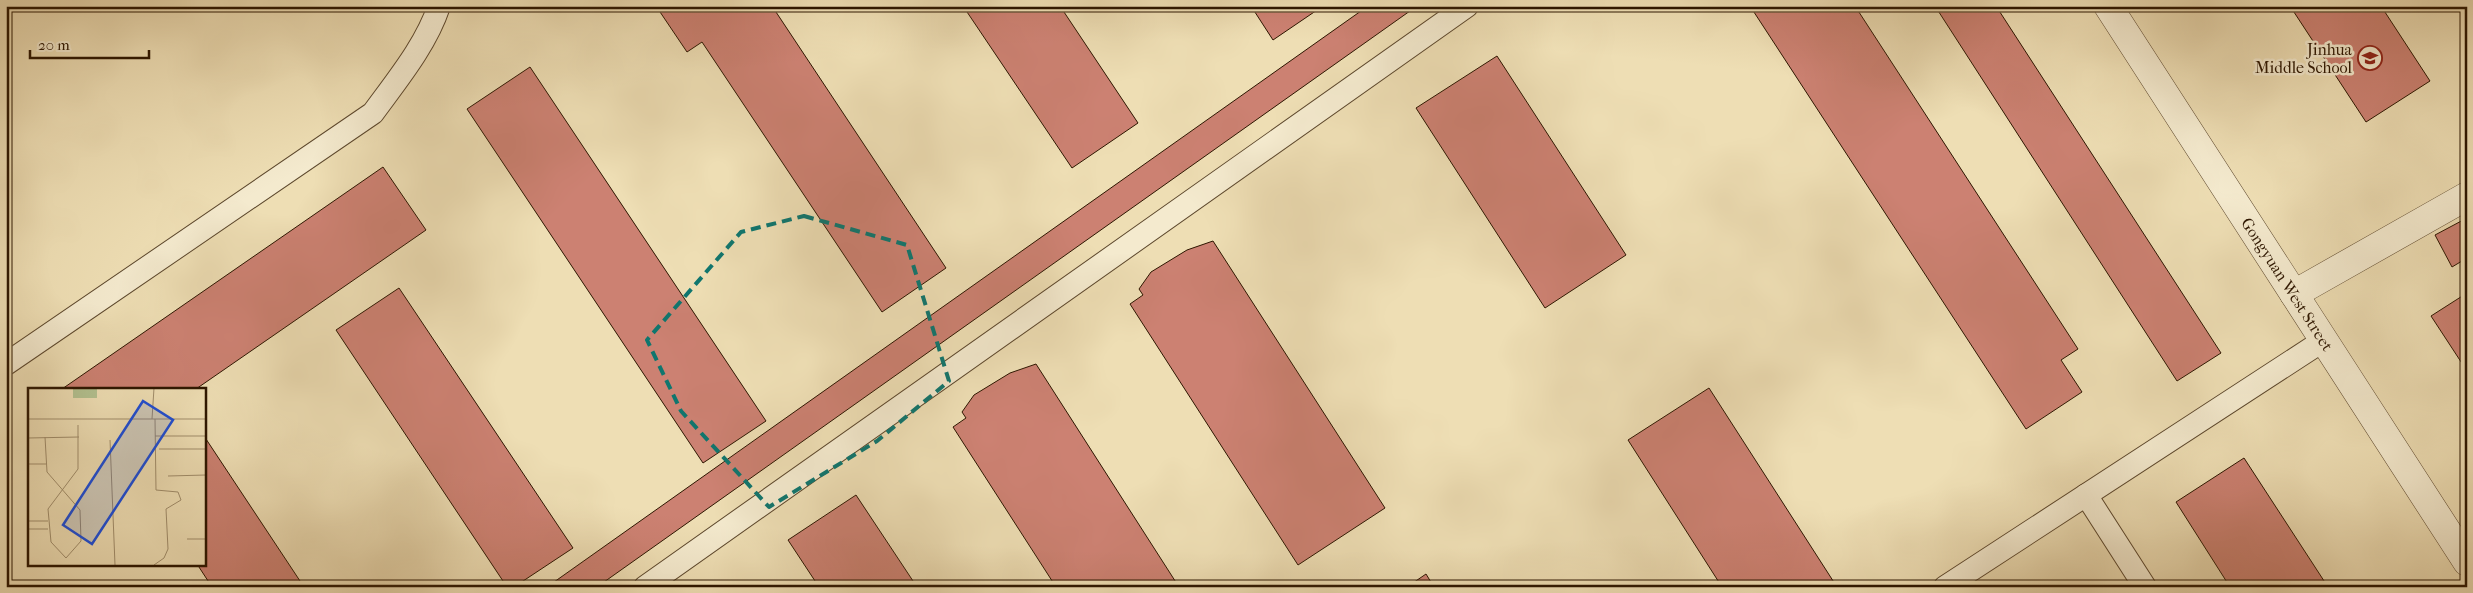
<svg xmlns="http://www.w3.org/2000/svg" width="2473" height="593" font-family="'IM FELL French Canon',serif">
	<rect width="100%" height="100%" fill="#eedeb4"/>
	<filter id="stains"><feTurbulence type="fractalNoise" baseFrequency=".004" numOctaves="4"/><feColorMatrix values="0 0 0 0 .2 0 0 0 0 .09 0 0 0 0 .02 0 0 0 .5 -.17"/></filter>
	<radialGradient id="worn" r=".72"><stop offset=".6" stop-color="#630" stop-opacity="0"/><stop offset="1" stop-color="#630" stop-opacity=".3"/></radialGradient>
	<g fill="#cc8172" stroke="#2d1600">
		<path d="M656,6H748L750,10L755,6H772L946,268L882,312L702,42L687,52Z"/>
		<path d="M963,6H1060L1138,123L1072,168Z"/>
		<path d="M1251,6H1323L1273,40Z"/>
		<path d="M1368,6H1417L597,587H547Z"/>
		<path d="M1750,6H1855L2078,349L2061,360L2082,392L2026,429Z"/>
		<path d="M1935,6H1996L2221,353L2177,381Z"/>
		<path d="M2290,6H2381L2430,81L2366,122Z"/>
		<path d="M1497,56L1626,255L1545,308L1416,108Z"/>
		<path d="M530,67L766,421L703,463L467,109Z"/>
		<path d="M383,167L426,230L196,389H62Z"/>
		<path d="M2467,218V258L2452,267L2435,235Z"/>
		<path d="M1213,241L1385,508L1298,565L1130,304L1143,295L1139,289L1151,272L1187,250Z"/>
		<path d="M399,288L573,548L514,587H507L336,330Z"/>
		<path d="M2467,293V371L2431,316Z"/>
		<path d="M1036,364L1179,587H1056L953,427L966,418L962,412L974,395L1010,373Z"/>
		<path d="M1709,388L1837,587H1722L1628,440Z"/>
		<path d="M204,436L304,587H212L197,564H204Z"/>
		<path d="M2244,458L2328,587H2230L2176,502Z"/>
		<path d="M856,495L917,587H819L788,540Z"/>
		<path d="M1426,574L1434,587H1407Z"/>
	</g>
	<g fill="none" stroke-linecap="round" stroke-linejoin="round">
		<defs>
			<g id="service">
				<path d="M6,364L373,113C397,80 426,45 439,6"/>
				<path d="M2086,495L2145,587"/>
				<path d="M645,587L1467,6"/>
				<path d="M1945,587L2324,340"/>
			</g>
			<path id="minor" d="M2294,294L2467,196"/>
			<g id="tertiary">
				<path id="s1" d="M2108,6L2467,562"/>
			</g>
		</defs>
		<use href="#service" stroke="#5d482d" stroke-width="24"/>
		<use href="#minor" stroke="#5d482d" stroke-width="29"/>
		<use href="#tertiary" stroke="#5d482d" stroke-width="29"/>
		<use href="#service" stroke="#f4eace" stroke-width="22"/>
		<use href="#minor" stroke="#f4eace" stroke-width="28"/>
		<use href="#tertiary" stroke="#f4eace" stroke-width="28"/>
	</g>
	<path fill="none" stroke="#0f766e" stroke-width="4" stroke-dasharray="10 6" stroke-linejoin="round" d="M804,216L907,245L949,381L877,441L769,507L681,411L647,340L741,232Z"/>
	<defs>
		<symbol id="school-ring" viewBox="-11 -11 22 22"><circle r="9.5" fill="#f4eace" stroke="#8f2418" stroke-width="1.5"/><path d="M0-5L7-2L0 1L-7-2ZM-4 1L0 2.5L4 1V4Q0 6-4 4Z" fill="#8f2418"/></symbol>
	</defs>
	<g fill-rule="evenodd">
		<use href="#school-ring" x="2356" y="44" width="28" height="28"/>
	</g>
	<g text-anchor="middle" stroke-width="5" stroke-linejoin="round" paint-order="stroke">
		<g font-size="16" fill="#2d1600" stroke="#f4eace" text-anchor="end">
			<text x="2352" y="55">Jinhua<tspan x="2352" dy="18">Middle School</tspan></text>
		</g>
		<g font-size="16" fill="#2d1600" stroke="#f4eace">
			<text dy="6" stroke="none"><textPath href="#s1" startOffset="331">Gongyuan West Street</textPath></text>
		</g>
	</g>
	<g transform="translate(28 388)">
		<rect width="178" height="178" fill="#eedeb4"/>
		<path d="M45,0H69V10H45Z" fill="#b3c291"/>
		<path fill="none" stroke="#a18e6c" stroke-width="1" d="M0,31H178M124,31L126,0M127,48H178M17,49L19,84L52,122L53,153L38,170M0,50L51,49M82,52L87,177M131,61H178M0,76H18M140,88L178,87M0,133H20M0,141H20M159,151H178M38,170L23,154L20,121L50,81V37M126,177L136,170L140,161L138,121L153,112L150,104L128,102L127,31"/>
		<path fill="#1d4ed8" fill-opacity="0.15" stroke="#1d4ed8" stroke-width="2.5" d="M115,13L145,32L64,156L35,137Z"/>
		<rect width="178" height="178" fill="none" stroke="#2d1600" stroke-width="2.5"/>
	</g>
	<rect width="2473" height="593" fill="none" stroke="#eedeb4" stroke-width="25"/>
	<rect x="8" y="8" width="2458" height="578" fill="none" stroke="#2d1600" stroke-width="2.5"/>
	<rect x="12" y="12" width="2448" height="568" fill="none" stroke="#2d1600"/>
	<path d="M30 50v8h119v-8" fill="none" stroke="#2d1600" stroke-width="2.5"/>
	<text x="38" y="50" font-size="15" fill="#2d1600" stroke="#f4eace" stroke-width="4" paint-order="stroke">20 m</text>
	<rect width="100%" height="100%" filter="url(#stains)"/>
	<rect width="100%" height="100%" fill="url(#worn)"/>
</svg>
